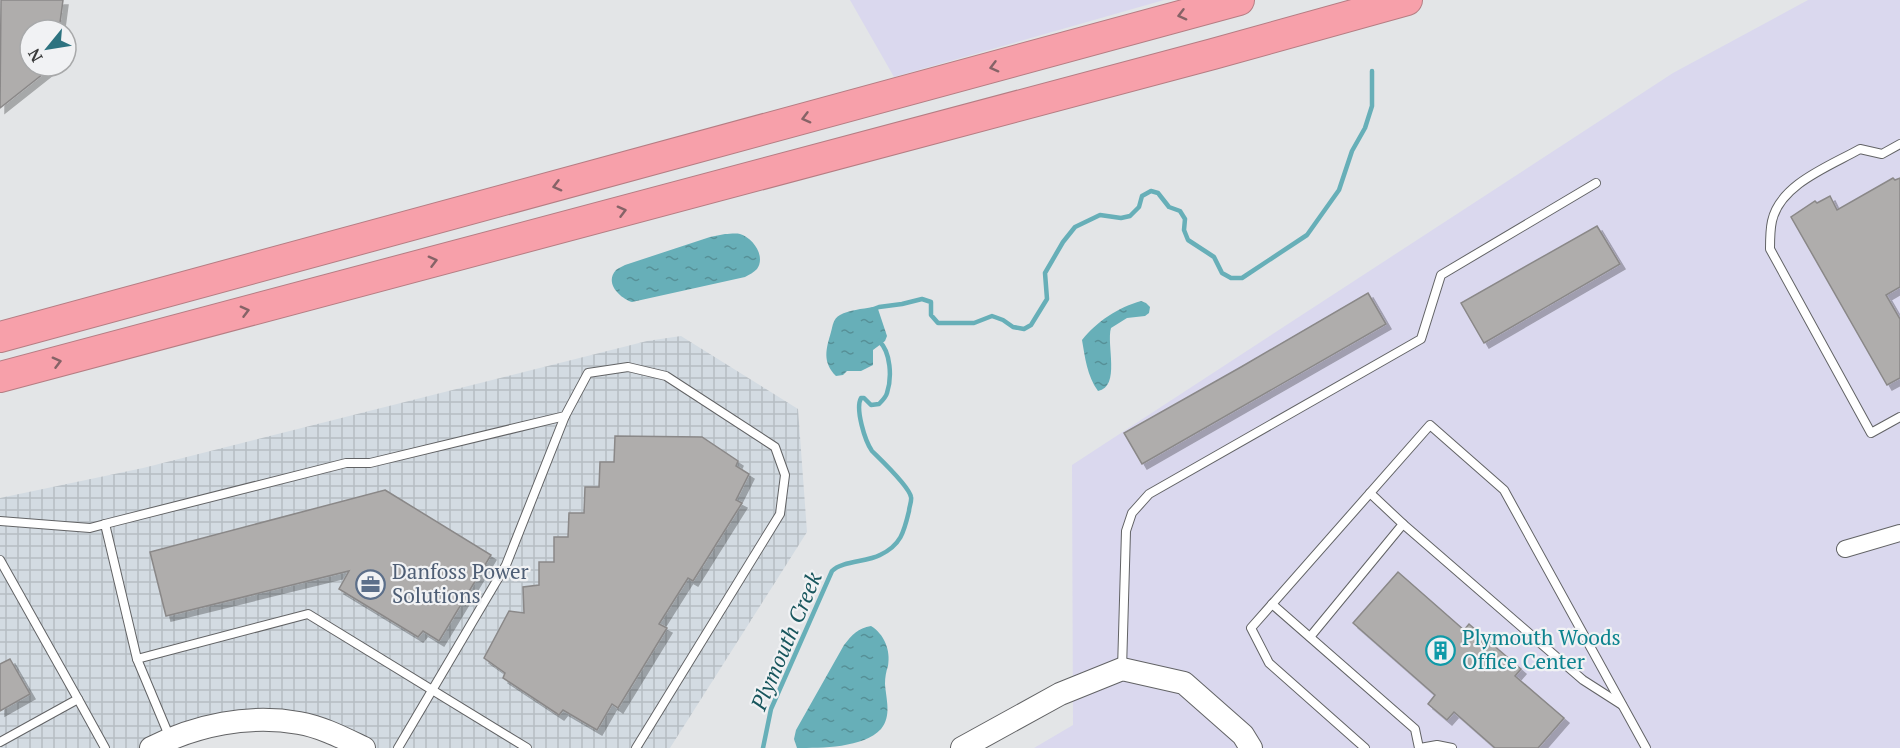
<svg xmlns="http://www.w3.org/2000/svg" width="1900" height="748" font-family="'PT Serif',serif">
	<defs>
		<pattern id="industrial-grid" width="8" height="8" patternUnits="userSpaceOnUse" patternTransform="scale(1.5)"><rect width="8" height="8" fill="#d3dbe2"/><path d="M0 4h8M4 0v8" fill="none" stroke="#b6bdc3"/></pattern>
		<pattern id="water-ripples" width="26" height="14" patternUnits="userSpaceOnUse" patternTransform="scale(1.5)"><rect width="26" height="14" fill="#67afb8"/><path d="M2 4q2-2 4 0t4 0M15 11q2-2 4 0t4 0" fill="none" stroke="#569097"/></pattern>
		<filter id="shadow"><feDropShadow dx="5" dy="5" stdDeviation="0" flood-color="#0004"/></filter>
	</defs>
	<rect width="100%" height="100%" fill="#e3e5e7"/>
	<g fill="#dad8ee">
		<path d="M850,0H1164L894,77Z"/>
		<path d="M1808,0H1900V748H1034L1073,725L1072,465L1673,73Z"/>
	</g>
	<path fill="url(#industrial-grid)" d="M681,336L798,409L807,532L670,748H356L259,720L151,748H0V498L143,468L647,341Z"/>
	<g fill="url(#water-ripples)">
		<path d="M725,234C729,234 736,233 740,234C753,238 766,256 757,269C754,272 749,275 745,277L632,302C620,298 604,283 616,270C618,268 622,267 625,265L710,237Z"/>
		<path d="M1141,301L1146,303L1150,307L1149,313L1145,316L1127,318L1111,328C1106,344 1121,387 1098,391C1087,376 1085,357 1082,340C1096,322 1119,307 1141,301Z"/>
		<path d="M873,307L878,309L887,336L885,341L873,350V365L861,371H847L843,375L836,376C822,362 826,349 831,332C833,325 833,319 840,315C849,310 862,309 873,307Z"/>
		<path d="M871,626C884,634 891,650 888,666C886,672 885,677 885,684C886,699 892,716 881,729C864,748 821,748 797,748L794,739L796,730L844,645C852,635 858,628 871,626Z"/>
	</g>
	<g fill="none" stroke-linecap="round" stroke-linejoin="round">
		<g stroke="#67afb8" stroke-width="4.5">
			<path d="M871,310L879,307L902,304L922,299L931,302V315L938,323H974L992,316L1003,320L1013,327L1024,329L1031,325L1047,299L1045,273L1063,242L1075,227L1100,215L1121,218L1130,216L1139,207L1142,196L1151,191L1158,193L1169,207L1180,211L1185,219L1184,230L1188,240L1214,257L1222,273L1231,278H1242L1307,235L1339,190L1352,151L1365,128L1372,106V71"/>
			<path d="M763,748L771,709L832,571C842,561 867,562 880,555C901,545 904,532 909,511C909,507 912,501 911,497C909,486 880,459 872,451C865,441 855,409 861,398H864L871,405L879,404C882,401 886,397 887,393C892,378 891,352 879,341"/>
		</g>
	</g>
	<g fill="#afadac" stroke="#8a8888" stroke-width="1.5" filter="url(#shadow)">
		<path d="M1,0H63L59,30H30V66H53L0,108Z"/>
		<path d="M1893,178L1895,180L1900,178V287L1886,295L1900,319V378L1887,385L1791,217L1815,201L1817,203L1830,196L1837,210Z"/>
		<path d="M1597,226L1620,264L1484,343L1461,303Z"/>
		<path d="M1368,293L1386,324L1142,464L1124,433L1241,367Z"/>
		<path d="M615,436L702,437L738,461L736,466L749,474L736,500L742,503L693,581L688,578L659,624L667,628L618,708L612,704L597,730L563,710L559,715L503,678L505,673L484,658L509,611L524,613L523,587L539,585V562H554V537H568L569,513H584L585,487H599L600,462H614Z"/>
		<path d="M385,490L491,555L439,641L423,631L418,637L339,589L349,571L166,616L150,552Z"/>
		<path d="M1398,572L1464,630L1469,624L1521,669L1515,676L1564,718L1538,748H1495L1454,712L1447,720L1428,704L1435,695L1353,623Z"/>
		<path d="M10,659L30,694L0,711V664Z"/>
	</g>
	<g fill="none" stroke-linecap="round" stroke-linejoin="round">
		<defs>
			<g id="lane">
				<path d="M1900,144L1882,154L1860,149C1830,166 1780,184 1772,221C1770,230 1770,240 1770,249L1871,433L1900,417"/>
				<path d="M0,521L90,528L105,524L137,659L170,738"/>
				<path d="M105,524L346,463H370L565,416L588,373L628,367L666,376L775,447L785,475L780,514L636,748"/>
				<path d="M1403,524L1583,680L1622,705"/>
				<path d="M0,560L78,699L0,742"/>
				<path d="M1272,604L1415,729L1419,748"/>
				<path d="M1310,637L1403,524L1370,493"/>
				<path d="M137,659L308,614L527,748"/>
				<path d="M1122,669L1126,531L1132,513L1149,494L1421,339L1441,275L1596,183"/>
				<path d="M78,699L105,748"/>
				<path d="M398,748L506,565L565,416"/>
				<path d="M1365,748L1269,663L1251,628L1430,425L1504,490L1646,748"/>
				<path d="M1420,748L1437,745L1452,748"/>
			</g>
			<path id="street" d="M1845,549L1900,533"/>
			<g id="secondary">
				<path d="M151,748C196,725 249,714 299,723C322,727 343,738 364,748"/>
				<path d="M962,748L1060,694L1122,669L1184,683L1243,735L1251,748"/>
			</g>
			<g id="highway">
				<path d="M0,337L1239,0"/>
				<path d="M0,377L1213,54L1407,0"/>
			</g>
		</defs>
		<use href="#lane" stroke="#626365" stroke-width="10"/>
		<use href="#street" stroke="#626365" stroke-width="18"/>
		<use href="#secondary" stroke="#626365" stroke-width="24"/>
		<use href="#highway" stroke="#b57d83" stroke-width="32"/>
		<use href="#lane" stroke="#fff" stroke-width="8"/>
		<use href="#street" stroke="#fff" stroke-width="16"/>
		<use href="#secondary" stroke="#fff" stroke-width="22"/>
		<use href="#highway" stroke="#f7a0aa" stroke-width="30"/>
	</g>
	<defs><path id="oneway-chevron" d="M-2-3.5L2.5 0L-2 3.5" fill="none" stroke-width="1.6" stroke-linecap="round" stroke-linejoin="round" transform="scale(1.5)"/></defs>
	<g stroke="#866367">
		<use href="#oneway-chevron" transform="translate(1182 15) rotate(165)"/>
		<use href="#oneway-chevron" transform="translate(994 67) rotate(165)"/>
		<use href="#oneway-chevron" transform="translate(806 118) rotate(165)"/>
		<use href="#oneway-chevron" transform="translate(557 186) rotate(165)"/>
		<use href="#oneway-chevron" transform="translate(622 211) rotate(-15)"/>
		<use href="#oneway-chevron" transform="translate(433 261) rotate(-15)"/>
		<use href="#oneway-chevron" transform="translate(245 311) rotate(-15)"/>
		<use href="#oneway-chevron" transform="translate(57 362) rotate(-15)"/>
	</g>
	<defs>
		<symbol id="office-ring" viewBox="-11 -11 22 22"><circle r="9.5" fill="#f1f2f4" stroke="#5c6f8a" stroke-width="1.5"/><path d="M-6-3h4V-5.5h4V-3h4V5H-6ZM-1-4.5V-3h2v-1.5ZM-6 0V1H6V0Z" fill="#5c6f8a"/></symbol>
		<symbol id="building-ring" viewBox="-11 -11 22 22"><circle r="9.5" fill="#f1f2f4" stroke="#0f9aa8" stroke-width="1.5"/><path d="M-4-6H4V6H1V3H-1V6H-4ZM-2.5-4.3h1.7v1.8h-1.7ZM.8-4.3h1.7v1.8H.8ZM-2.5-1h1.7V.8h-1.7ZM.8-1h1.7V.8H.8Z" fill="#0f9aa8"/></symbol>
	</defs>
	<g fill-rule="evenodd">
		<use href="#office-ring" x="354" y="568" width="33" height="33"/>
		<use href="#building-ring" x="1424" y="634" width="33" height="33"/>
	</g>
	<g text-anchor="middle" stroke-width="4.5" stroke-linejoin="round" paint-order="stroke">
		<g font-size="21" fill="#4e5e75" stroke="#f1f2f4" text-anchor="start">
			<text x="392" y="579">Danfoss Power<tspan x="392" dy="24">Solutions</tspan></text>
		</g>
		<g font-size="21" fill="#0d838f" stroke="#f1f2f4" text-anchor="start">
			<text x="1462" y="645">Plymouth Woods<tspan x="1462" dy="24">Office Center</tspan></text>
		</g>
		<g font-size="22" font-style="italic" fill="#18565d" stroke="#f1f2f4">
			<text transform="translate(786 641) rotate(-67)" y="8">Plymouth Creek</text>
		</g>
	</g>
	<g transform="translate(48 48) rotate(240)"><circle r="28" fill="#f1f2f4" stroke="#a8a9aa" stroke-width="1.5"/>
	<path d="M0-4.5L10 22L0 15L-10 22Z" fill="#2d7380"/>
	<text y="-9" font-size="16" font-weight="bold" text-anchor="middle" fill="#3a3b3b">N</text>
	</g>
</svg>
